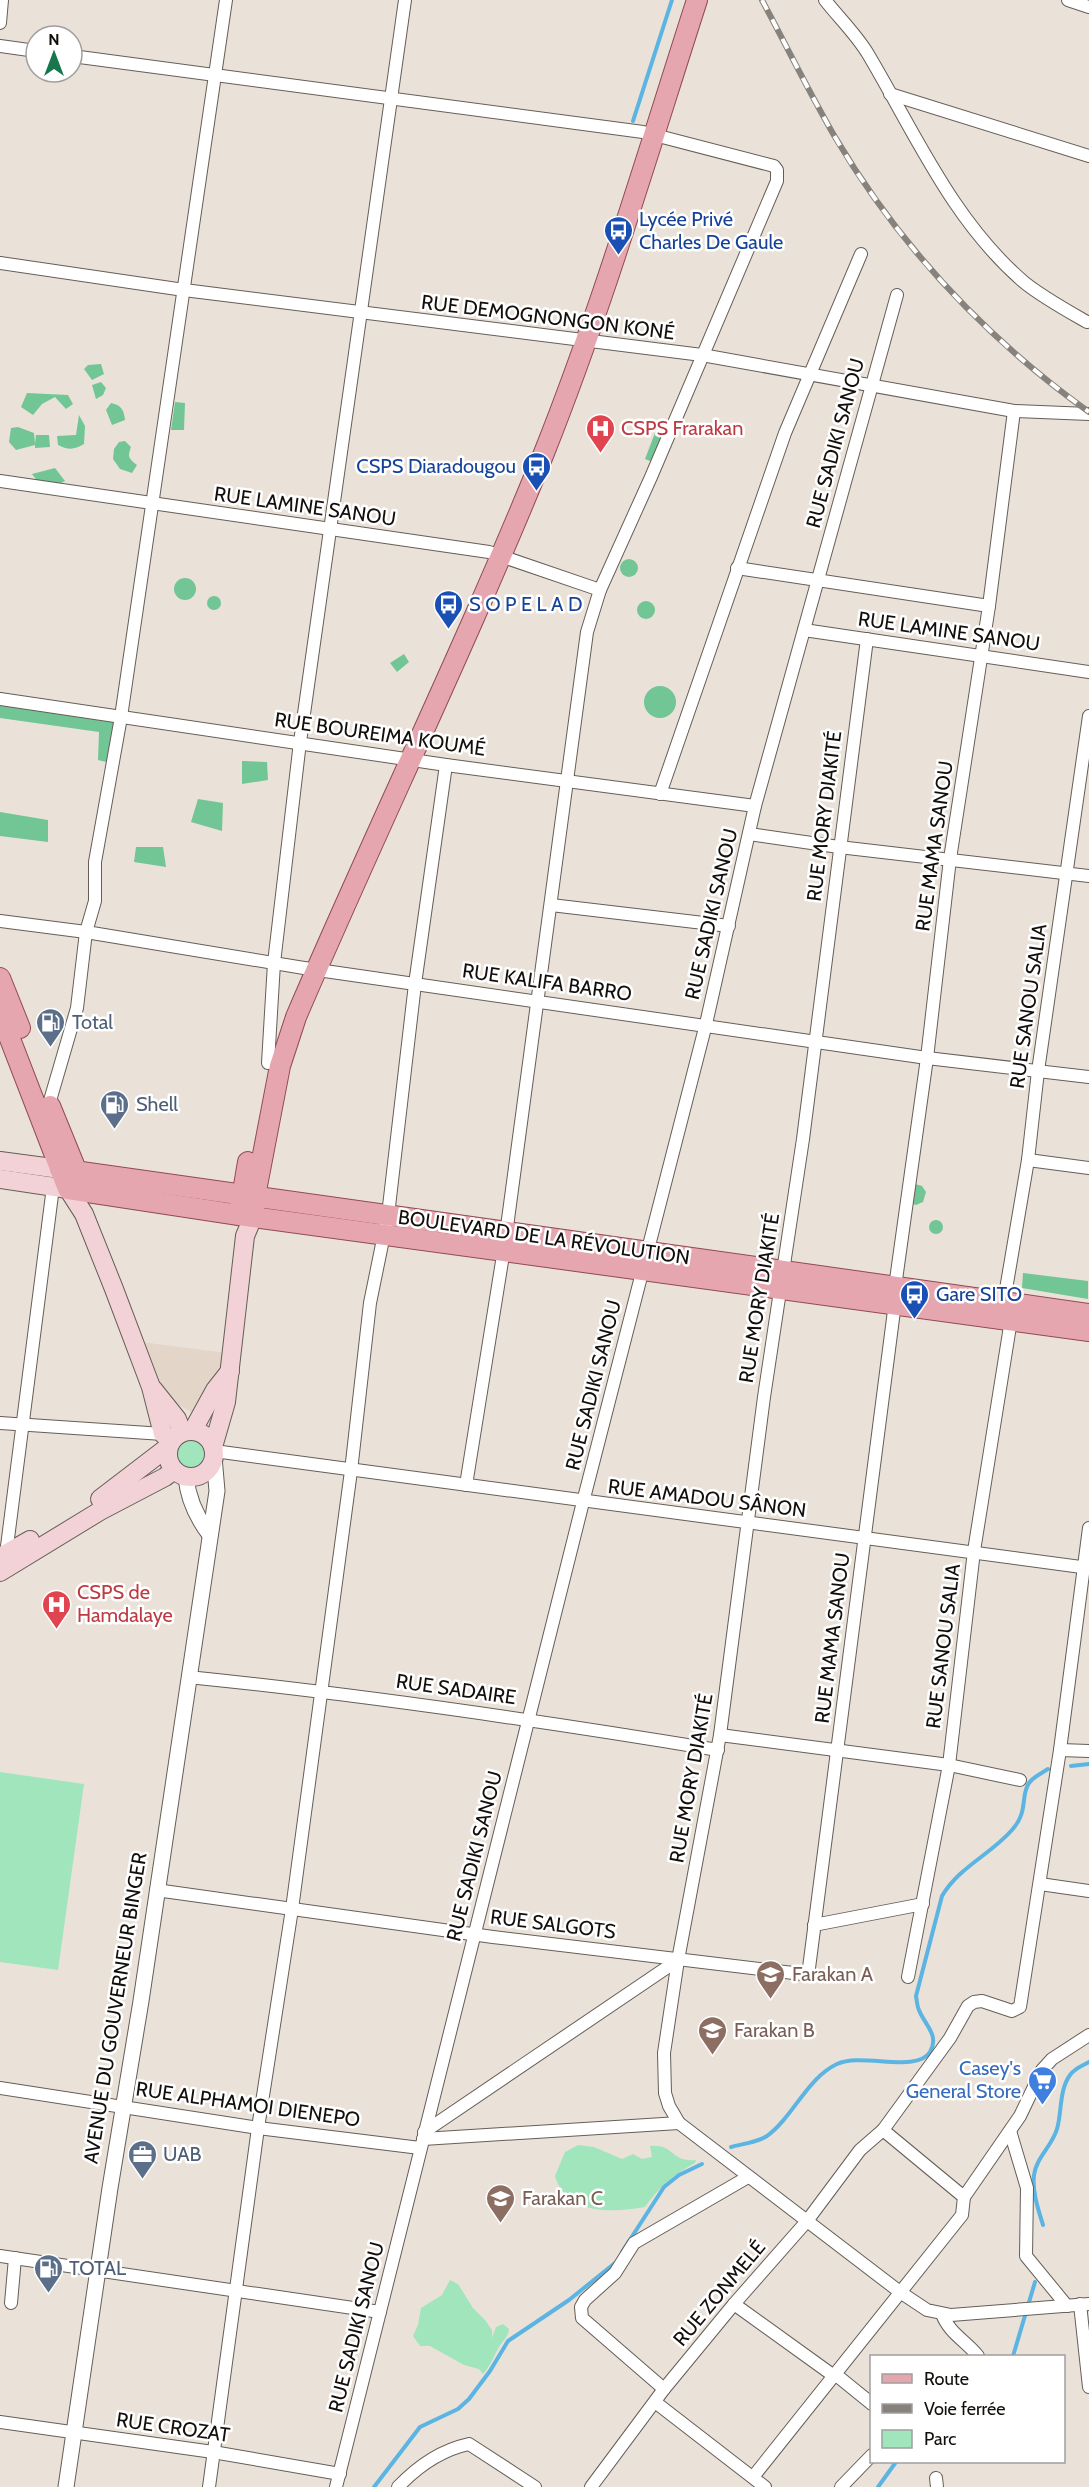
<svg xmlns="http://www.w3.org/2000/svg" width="1089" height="2487" font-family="Cabin,sans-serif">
	<rect width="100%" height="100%" fill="#eae2d9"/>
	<path fill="#e3d5c7" d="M141,1342L227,1353L222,1373L193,1413L172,1401L159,1383Z"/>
	<g fill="#a0e5bb">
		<circle cx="189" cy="1453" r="18"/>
		<path d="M0,1772L84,1784L58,1970L0,1962Z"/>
		<path d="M578,2145L594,2147L622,2159L633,2154L642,2159L652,2157L650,2146C675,2144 671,2163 696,2160L695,2163C674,2174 659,2187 645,2207C612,2213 566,2215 555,2176L565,2152Z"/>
		<path d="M450,2280L458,2284L473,2308L485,2320L492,2330V2338L496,2327L503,2324L509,2329C508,2338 503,2340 499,2347C493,2357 491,2365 483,2374L479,2369L464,2365L430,2346H420L413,2336L418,2325L421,2308L442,2295Z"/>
	</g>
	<g fill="#72c594">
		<path d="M101,364L104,374L92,380L84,369L88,365Z"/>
		<path d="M101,382L106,388L103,395L96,399L92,385Z"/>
		<path d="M27,393L68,395L73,404L66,409L55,397L42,404L33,415L21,407Z"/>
		<path d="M175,402L185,403L184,430H171Z"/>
		<path d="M111,403C121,405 124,410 125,420L112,425L106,410Z"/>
		<path d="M79,415L85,426L84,444C74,450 68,450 58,445L57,436L76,435Z"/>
		<path d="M658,425L669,429L655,463L645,459Z"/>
		<path d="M18,427L34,433L35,444L36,435H49L50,447L35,448V445L16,450L9,442L11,428Z"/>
		<path d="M125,441L131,447C127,457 129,459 137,465L132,473L120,469L113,459L114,449L119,442Z"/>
		<path d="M55,468L65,481L45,491L32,474Z"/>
		<circle cx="629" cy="568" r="9"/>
		<circle cx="185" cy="589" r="11"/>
		<circle cx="214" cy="603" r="7"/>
		<circle cx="646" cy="610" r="9"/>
		<path d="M404,654L409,662L397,672L390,663Z"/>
		<circle cx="660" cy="702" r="16"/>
		<path d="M0,701L119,719L110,763L98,760L99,732L0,718Z"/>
		<path d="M242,761L267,762L268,780L242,784Z"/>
		<path d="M198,799L223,803L222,831L191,822Z"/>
		<path d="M0,812L48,820V842L0,836Z"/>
		<path d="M136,847H163L166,867L134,862Z"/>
		<path d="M915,1184L922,1186L926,1192L923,1202L916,1205L910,1203Z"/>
		<circle cx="936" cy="1227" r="7"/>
		<path d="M1023,1273L1088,1281V1299L1022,1288Z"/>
	</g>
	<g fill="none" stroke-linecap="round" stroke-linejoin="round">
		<g stroke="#5cb4e2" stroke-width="4">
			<path d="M633,121L672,0"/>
			<path d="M1071,1766L1089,1764"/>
			<path d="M731,2147C742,2144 758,2142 767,2136C793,2117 807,2078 837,2064C862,2052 916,2074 930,2052C940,2035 924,2024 919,2010C917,2006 917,2001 916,1996L942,1896C959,1867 990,1855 1012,1830C1029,1811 1020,1796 1029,1783C1033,1777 1042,1773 1048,1769"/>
			<path d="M1043,2225C1038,2209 1032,2191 1034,2175C1036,2158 1052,2146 1057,2129C1062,2112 1059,2090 1070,2075C1075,2068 1082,2066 1089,2062"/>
			<path d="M622,2252L664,2187L679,2175L702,2164"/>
			<path d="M1013,2356L1035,2282"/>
			<path d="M374,2487L420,2427L458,2409L469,2399L490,2371L508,2341L569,2300L615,2263"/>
			<path d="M878,2487L896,2462"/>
		</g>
		<defs>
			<g id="minor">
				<path d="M825,0C839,18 856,34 868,54C915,133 953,222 1025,283C1044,298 1066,310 1087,322"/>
				<path d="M1068,0L1089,7"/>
				<path d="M0,23L2,0"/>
				<path d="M0,46L36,51"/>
				<path d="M72,56L643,132L774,166L777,170V181L651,477L600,590L587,632L504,1249L466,1485"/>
				<path d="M890,94L1089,156"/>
				<path d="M0,263L184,290L702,355L1014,411L1089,414"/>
				<path d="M0,481L489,552L600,590"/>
				<path d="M737,568L989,606"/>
				<path d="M804,630L1089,672"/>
				<path d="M867,639L803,1139L764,1397L720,1735L678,1960L664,2053L665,2093L669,2106L679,2123L900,2292L927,2310L951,2315L1089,2304"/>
				<path d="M0,699L446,765L755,806"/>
				<path d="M660,794L785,433L861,254"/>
				<path d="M749,834L839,847L1089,876"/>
				<path d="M551,905L729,926"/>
				<path d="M0,921L86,932L304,968L927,1058L1089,1077"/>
				<path d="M268,1063L274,963L300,742L405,0"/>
				<path d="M44,1109L49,1104L77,1008L86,932L95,901V862L121,717L226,0"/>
				<path d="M1028,1160L1089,1168"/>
				<path d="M895,1287L927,1058L950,859L989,606L1014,411"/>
				<path d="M1004,1301L1028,1160L1038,1071L1089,716"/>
				<path d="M0,1423L163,1434"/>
				<path d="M214,1451L1089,1568"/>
				<path d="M6,1554L53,1187"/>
				<path d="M188,1677C366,1695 542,1721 718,1750"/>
				<path d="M720,1735L949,1765L1020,1780"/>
				<path d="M1060,1750L1089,1751"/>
				<path d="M1040,1884L1089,1891"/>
				<path d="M156,1890L493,1937L802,1974L809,1968L895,1303"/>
				<path d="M814,1925L923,1904"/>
				<path d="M908,1977L949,1765L974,1551L1011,1320"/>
				<path d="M0,2088L258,2128L420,2148"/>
				<path d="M1010,2131L1027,2188L1026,2256L1067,2306"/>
				<path d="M424,2132L678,1960"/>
				<path d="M423,2139L679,2123"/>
				<path d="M964,2197L1020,2116L1042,2070L1052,2059L1089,2035"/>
				<path d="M0,2256L380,2312"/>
				<path d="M11,2303L15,2258"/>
				<path d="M734,2304L834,2376"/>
				<path d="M1080,2304L1089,2387"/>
				<path d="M942,2314C949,2333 966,2341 978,2356"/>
				<path d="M835,2374L872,2404"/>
				<path d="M664,2389L582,2318L581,2307L585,2300L615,2273L634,2243L748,2177"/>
				<path d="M655,2402L765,2487"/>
				<path d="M0,2422L213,2452L340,2474"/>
				<path d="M753,2477L962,2215L964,2197L883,2130"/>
				<path d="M936,2478L937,2487"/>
				<path d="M209,2487L258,2128L292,1909L351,1471L370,1303L388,1215L415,984L446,765"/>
				<path d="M336,2487L583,1502L706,1024L755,806L897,295"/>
				<path d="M398,2487C418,2466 441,2450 469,2444L535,2487"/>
				<path d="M591,2487L664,2389L734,2304L807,2221L860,2150L883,2130L950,2038L968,2006L974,2002L982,2001L1012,2011L1020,2007L1060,1750L1089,1528"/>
				<path d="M841,2487L872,2455"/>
			</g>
			<g id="tertiary">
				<path d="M186,1477C188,1499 197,1518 210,1535"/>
				<path d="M66,2487L110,2188L141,2001L217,1491L214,1457"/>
			</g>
			<g id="secondary">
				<path d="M0,1161L60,1169"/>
				<path d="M0,1179L68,1189L84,1214L114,1289L151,1387L163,1434L171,1442"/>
				<path d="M153,1389L177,1419L182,1432"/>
				<path d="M193,1430L215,1390L230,1371"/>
				<circle cx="191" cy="1454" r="23"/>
				<path d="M213,1447L226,1402L245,1236L253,1217"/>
				<path d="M100,1499L168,1447"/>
				<path d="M0,1557L30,1540"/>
				<path d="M0,1572L100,1511L165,1477L174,1470"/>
			</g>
			<g id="primary">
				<path d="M0,978L20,1028"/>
				<path d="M0,1013L68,1189L239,1215L1089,1331"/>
				<path d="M50,1106L81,1182"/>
				<path d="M60,1169L1089,1314"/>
				<path d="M239,1215L248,1162"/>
				<path d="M253,1217L255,1196L280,1066L296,1017C377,828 467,643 544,453C603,305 648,152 697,0"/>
			</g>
		</defs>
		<use href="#minor" stroke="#655e57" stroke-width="14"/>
		<use href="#tertiary" stroke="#655e57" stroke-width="17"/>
		<use href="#secondary" stroke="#655e57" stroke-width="20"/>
		<use href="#primary" stroke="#904a53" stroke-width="22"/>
		<use href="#minor" stroke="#fff" stroke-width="12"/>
		<use href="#tertiary" stroke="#fff" stroke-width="15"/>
		<use href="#secondary" stroke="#f2d2d7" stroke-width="18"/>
		<use href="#primary" stroke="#e6a6af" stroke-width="20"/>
		<defs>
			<path id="rail" d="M762,0C786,45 809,92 835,137C900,247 986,338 1089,412"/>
		</defs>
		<use href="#rail" stroke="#88827c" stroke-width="6"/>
		<use href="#rail" stroke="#fff" stroke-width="4" stroke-dasharray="11" stroke-linecap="butt"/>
	</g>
	<defs>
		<symbol id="bus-pin" viewBox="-11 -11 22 30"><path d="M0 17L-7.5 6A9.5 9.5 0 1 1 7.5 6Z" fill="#1a4fb4" stroke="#fff"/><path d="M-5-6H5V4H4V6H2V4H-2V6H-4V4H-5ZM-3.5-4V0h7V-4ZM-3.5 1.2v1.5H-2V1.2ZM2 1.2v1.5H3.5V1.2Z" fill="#fff"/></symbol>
		<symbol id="hospital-pin" viewBox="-11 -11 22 30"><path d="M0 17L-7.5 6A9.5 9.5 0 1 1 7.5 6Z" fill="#e0444e" stroke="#fff"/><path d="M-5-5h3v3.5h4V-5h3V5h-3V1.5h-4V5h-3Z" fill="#fff"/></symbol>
		<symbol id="fuel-pin" viewBox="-11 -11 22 30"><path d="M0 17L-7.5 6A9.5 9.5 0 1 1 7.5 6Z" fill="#5c6f8a" stroke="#fff"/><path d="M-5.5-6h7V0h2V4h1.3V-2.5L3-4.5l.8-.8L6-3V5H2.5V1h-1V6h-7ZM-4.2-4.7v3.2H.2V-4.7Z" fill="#fff"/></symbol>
		<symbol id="school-pin" viewBox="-11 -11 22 30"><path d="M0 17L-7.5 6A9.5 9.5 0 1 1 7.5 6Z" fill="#8d6e63" stroke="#fff"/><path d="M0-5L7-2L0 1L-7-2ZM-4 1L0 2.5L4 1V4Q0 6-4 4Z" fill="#fff"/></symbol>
		<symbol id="supermarket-pin" viewBox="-11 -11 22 30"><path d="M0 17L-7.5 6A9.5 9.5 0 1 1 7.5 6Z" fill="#3f7fe0" stroke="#fff"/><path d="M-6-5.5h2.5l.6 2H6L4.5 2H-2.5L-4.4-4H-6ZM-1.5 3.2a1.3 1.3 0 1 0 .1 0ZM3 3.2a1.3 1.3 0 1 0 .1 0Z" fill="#fff"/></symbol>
		<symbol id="office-pin" viewBox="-11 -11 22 30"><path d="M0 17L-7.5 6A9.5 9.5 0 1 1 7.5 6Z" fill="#5c6f8a" stroke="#fff"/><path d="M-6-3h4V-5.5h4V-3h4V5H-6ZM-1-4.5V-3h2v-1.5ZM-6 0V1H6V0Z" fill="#fff"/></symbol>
	</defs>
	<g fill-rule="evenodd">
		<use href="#bus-pin" x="602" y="214" width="33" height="45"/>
		<use href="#hospital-pin" x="584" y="412" width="33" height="45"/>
		<use href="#bus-pin" x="520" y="450" width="33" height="45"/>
		<use href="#bus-pin" x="432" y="588" width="33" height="45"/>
		<use href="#fuel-pin" x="34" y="1006" width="33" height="45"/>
		<use href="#fuel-pin" x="98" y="1088" width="33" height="45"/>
		<use href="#bus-pin" x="898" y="1278" width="33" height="45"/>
		<use href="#hospital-pin" x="40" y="1588" width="33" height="45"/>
		<use href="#school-pin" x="754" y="1958" width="33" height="45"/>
		<use href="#school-pin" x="696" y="2014" width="33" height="45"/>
		<use href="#supermarket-pin" x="1026" y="2064" width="33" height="45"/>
		<use href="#office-pin" x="126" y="2138" width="33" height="45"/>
		<use href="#school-pin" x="484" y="2182" width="33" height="45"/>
		<use href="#fuel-pin" x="32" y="2252" width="33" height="45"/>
	</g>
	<g text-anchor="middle" stroke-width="5" stroke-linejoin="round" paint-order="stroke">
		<g font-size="20" fill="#164399" stroke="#fff" text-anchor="start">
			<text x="639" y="226">Lycée Privé<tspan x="639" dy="23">Charles De Gaule</tspan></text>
			<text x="516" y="473" text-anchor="end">CSPS Diaradougou</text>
			<text x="469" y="611">S O P E L A D</text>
			<text x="936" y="1301">Gare SITO</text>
		</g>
		<g font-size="20" fill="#110e0b" stroke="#fff">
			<text transform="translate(548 317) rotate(7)" y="7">RUE DEMOGNONGON KONÉ</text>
			<text transform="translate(835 443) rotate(-75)" y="7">RUE SADIKI SANOU</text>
			<text transform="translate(305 506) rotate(8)" y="7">RUE LAMINE SANOU</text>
			<text transform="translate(949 631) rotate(8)" y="7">RUE LAMINE SANOU</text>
			<text transform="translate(380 734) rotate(8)" y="7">RUE BOUREIMA KOUMÉ</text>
			<text transform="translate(824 816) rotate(-83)" y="7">RUE MORY DIAKITÉ</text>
			<text transform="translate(934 846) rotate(-82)" y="7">RUE MAMA SANOU</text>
			<text transform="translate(711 914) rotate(-77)" y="7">RUE SADIKI SANOU</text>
			<text transform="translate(547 982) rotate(8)" y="7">RUE KALIFA BARRO</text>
			<text transform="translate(1028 1006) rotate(-82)" y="7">RUE SANOU SALIA</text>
			<text transform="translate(544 1237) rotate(8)" y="7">BOULEVARD DE LA RÉVOLUTION</text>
			<text transform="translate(759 1298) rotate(-81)" y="7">RUE MORY DIAKITÉ</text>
			<text transform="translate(593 1385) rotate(-76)" y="7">RUE SADIKI SANOU</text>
			<text transform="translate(707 1498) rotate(7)" y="7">RUE AMADOU SÂNON</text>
			<text transform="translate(832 1638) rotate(-83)" y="7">RUE MAMA SANOU</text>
			<text transform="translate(943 1646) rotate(-83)" y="7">RUE SANOU SALIA</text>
			<text transform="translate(456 1689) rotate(8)" y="7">RUE SADAIRE</text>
			<text transform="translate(691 1778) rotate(-80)" y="7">RUE MORY DIAKITÉ</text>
			<text transform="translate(474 1856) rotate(-76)" y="7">RUE SADIKI SANOU</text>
			<text transform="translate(553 1924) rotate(7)" y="7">RUE SALGOTS</text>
			<text transform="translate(115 2008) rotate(-81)" y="7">AVENUE DU GOUVERNEUR BINGER</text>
			<text transform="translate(248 2104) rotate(8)" y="7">RUE ALPHAMOI DIENEPO</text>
			<text transform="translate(719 2293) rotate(-50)" y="7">RUE ZONMELÉ</text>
			<text transform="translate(356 2327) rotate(-76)" y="7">RUE SADIKI SANOU</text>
			<text transform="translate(173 2427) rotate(8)" y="7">RUE CROZAT</text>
		</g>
		<g font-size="20" fill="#be3a42" stroke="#fff" text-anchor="start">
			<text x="621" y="435">CSPS Frarakan</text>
			<text x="77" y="1599">CSPS de<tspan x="77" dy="23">Hamdalaye</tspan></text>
		</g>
		<g font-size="20" fill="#4e5e75" stroke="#fff" text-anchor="start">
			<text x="72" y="1029">Total</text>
			<text x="136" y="1111">Shell</text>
			<text x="163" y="2161">UAB</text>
			<text x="69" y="2275">TOTAL</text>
		</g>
		<g font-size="20" fill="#785e54" stroke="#fff" text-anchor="start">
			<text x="792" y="1981">Farakan A</text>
			<text x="734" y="2037">Farakan B</text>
			<text x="522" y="2205">Farakan C</text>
		</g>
		<g font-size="20" fill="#366cbe" stroke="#fff" text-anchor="end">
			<text x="1021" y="2075">Casey's<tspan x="1021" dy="23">General Store</tspan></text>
		</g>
	</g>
	<rect x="870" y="2355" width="195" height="108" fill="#ffffff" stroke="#a09f9d" stroke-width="1.5"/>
	<rect x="882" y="2374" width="30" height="9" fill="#e6a6af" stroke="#a09f9d" stroke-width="1.5"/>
	<text x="924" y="2385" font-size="18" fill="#110e0b">Route</text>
	<rect x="882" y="2404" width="30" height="9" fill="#88827c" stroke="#a09f9d" stroke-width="1.5"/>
	<text x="924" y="2415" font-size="18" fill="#110e0b">Voie ferrée</text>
	<rect x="882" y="2430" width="30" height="18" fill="#a0e5bb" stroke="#a09f9d" stroke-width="1.5"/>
	<text x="924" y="2445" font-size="18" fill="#110e0b">Parc</text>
	<g transform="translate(54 54)"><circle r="28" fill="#ffffff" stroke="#a09f9d" stroke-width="1.5"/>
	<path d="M0-4.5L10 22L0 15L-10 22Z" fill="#18764c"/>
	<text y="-9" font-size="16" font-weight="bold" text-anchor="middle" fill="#110e0b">N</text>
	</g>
</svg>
